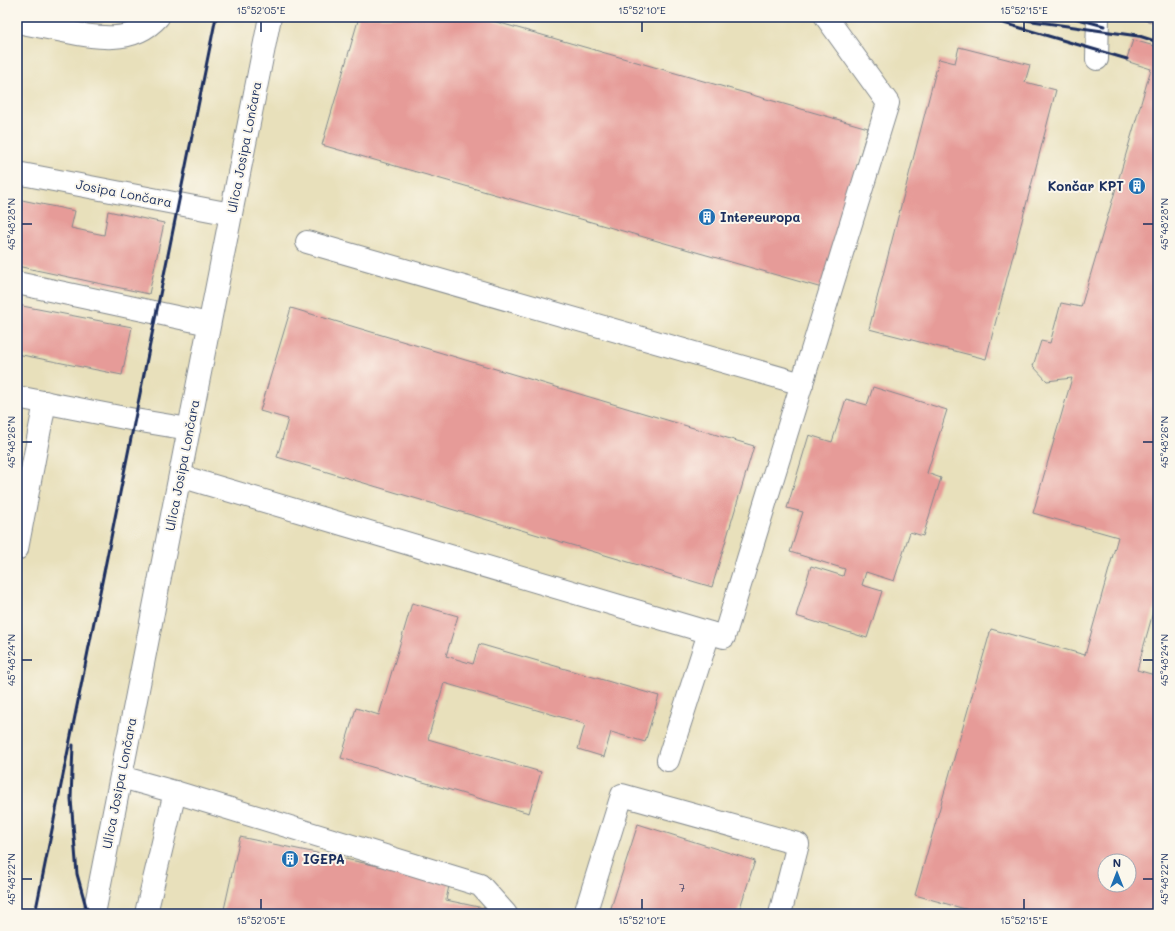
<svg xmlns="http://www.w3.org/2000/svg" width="1175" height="931" font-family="Mali,sans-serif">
	<rect width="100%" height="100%" fill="#fbf7ec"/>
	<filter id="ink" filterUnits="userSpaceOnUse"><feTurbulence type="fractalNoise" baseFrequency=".025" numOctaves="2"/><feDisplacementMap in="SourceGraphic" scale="8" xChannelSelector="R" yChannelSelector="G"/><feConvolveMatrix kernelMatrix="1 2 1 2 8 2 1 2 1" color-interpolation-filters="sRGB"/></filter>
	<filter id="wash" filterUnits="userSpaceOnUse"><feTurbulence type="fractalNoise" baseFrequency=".012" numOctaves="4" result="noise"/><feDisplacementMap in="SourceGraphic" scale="16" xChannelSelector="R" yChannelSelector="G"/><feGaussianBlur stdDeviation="0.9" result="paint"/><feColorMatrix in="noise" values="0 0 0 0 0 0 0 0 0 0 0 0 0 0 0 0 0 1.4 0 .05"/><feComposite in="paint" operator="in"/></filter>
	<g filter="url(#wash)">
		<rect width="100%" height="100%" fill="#e8e0bb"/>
		<g id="blocks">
			<g fill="#e69b98" fill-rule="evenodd">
				<path d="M359,17H479L868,128L822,288L322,145Z"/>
				<path d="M1135,17H1158V24Z"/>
				<path d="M1133,40L1158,47V595L1137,670L1158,676V914H983L915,895L991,629L1085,655L1118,537L1033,513L1072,378L1047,381L1033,366L1041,341L1050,343L1061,303L1081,307L1151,69L1126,61ZM1105,861H1129V885H1105Z"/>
				<path d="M959,47L1030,65L1025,82L1056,90L986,359L869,329L939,59L955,63Z"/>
				<path d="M17,199L75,211L71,228L104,235L108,211L164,223L149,294L17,266Z"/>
				<path d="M17,305L132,327L122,375L17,354Z"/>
				<path d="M291,308L754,446L712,587L277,457L288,419L260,411Z"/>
				<path d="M873,387L947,410L927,473L941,478L923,536L910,532L894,581L866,572L862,585L882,591L867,638L796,616L811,566L843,576L845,569L790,552L803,512L787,508L809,435L832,442L846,399L867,405Z"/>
				<path d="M412,603L458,616L446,656L473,664L479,644L659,696L645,742L611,732L604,757L578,749L585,724L444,683L428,739L541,772L529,813L341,758L356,708L379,715Z"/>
				<path d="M638,824L755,861L738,914H609Z"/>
				<path d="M240,837L450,881L446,900L497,911L496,914H223Z"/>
			</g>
		</g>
	</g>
	<g filter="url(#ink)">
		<use href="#blocks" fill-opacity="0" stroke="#82888c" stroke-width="1"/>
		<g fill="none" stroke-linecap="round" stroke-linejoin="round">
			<defs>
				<g id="minor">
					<path d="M17,22C32,25 47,28 63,31C95,38 133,45 158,17"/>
					<path d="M1097,59L1098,17"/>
					<path d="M17,173L231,214"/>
					<path d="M307,242L802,384"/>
					<path d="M17,283L209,324"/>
					<path d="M17,397L135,420L189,429"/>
					<path d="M180,476L724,637L888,103L826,17"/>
					<path d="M17,549L45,402"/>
					<path d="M668,760L709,633"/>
					<path d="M121,777L175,792L480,885L506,914"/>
					<path d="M94,914L231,214L270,17"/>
					<path d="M148,914L147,909L175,792"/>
					<path d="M585,914L622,795L798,844L780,914"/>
				</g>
			</defs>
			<use href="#minor" stroke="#82888c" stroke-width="24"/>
			<use href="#minor" stroke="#fff" stroke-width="22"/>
			<g stroke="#1b2f5e" stroke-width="3">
				<path d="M983,17L1127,59"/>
				<path d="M1004,17L1138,36"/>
				<path d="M1071,17L1104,26"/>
				<path d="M1133,34L1158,42"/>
				<path d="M73,745L71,799L77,874L88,914"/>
				<path d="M35,914L216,17"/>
			</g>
		</g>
	</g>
	<path fill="none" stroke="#1b2f5e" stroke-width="1.5" d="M261,22V32M642,22V32M1024,22V32M22,224H32M1143,224H1153M22,442H32M1143,442H1153M22,660H32M1143,660H1153M22,879H32M1143,879H1153M261,899V909M642,899V909M1024,899V909"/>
	<defs>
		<symbol id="building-disc" viewBox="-11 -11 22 22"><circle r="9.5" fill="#1f6fb2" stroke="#fbf7ec"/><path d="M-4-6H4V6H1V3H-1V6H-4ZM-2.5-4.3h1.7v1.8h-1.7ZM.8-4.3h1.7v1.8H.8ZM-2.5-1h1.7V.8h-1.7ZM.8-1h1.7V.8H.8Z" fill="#fff"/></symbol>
	</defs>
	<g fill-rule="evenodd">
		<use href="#building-disc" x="1127" y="176" width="20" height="20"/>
		<use href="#building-disc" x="697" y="207" width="20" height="20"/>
		<use href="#building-disc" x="280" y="849" width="20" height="20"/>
	</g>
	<g text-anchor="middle" stroke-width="4" stroke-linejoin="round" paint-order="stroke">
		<g font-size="11" fill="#4e4a6c">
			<text x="682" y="892">7</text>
		</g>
		<g font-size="13" fill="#1b2f5e" stroke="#fbf7ec">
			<text transform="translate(244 147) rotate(-79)" y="5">Ulica Josipa Lončara</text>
			<text transform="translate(124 193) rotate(11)" y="5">Josipa Lončara</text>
			<text transform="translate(182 465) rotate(-79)" y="5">Ulica Josipa Lončara</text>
			<text transform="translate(119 783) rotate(-79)" y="5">Ulica Josipa Lončara</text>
		</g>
		<g font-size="13" font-weight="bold" fill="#1b2f5e" stroke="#fbf7ec" text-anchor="start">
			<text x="1124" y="191" text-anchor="end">Končar KPT</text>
			<text x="720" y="222">Intereuropa</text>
			<text x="303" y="864">IGEPA</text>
		</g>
	</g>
	<rect width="1175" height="931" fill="none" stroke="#fbf7ec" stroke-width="44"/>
	<g transform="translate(1117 873)"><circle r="19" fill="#fbf7ec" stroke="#a1a7b3"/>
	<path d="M0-3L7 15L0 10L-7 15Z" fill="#1f6fb2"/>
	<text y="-6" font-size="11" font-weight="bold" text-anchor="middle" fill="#1b2f5e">N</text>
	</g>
	<rect x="22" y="22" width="1131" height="887" fill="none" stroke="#1b2f5e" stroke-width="1.5"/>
	<g font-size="10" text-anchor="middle" fill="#1b2f5e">
		<text x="261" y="14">15°52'05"E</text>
		<text x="642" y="14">15°52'10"E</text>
		<text x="1024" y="14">15°52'15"E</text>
		<text transform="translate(11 224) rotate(-90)" y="4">45°48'28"N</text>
		<text transform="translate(1164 224) rotate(-90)" y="4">45°48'28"N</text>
		<text transform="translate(11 442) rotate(-90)" y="4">45°48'26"N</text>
		<text transform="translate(1164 442) rotate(-90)" y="4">45°48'26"N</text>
		<text transform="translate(11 660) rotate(-90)" y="4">45°48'24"N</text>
		<text transform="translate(1164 660) rotate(-90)" y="4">45°48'24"N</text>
		<text transform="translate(11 879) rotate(-90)" y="4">45°48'22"N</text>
		<text transform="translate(1164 879) rotate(-90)" y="4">45°48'22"N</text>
		<text x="261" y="924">15°52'05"E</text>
		<text x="642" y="924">15°52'10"E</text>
		<text x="1024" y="924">15°52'15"E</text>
	</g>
</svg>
